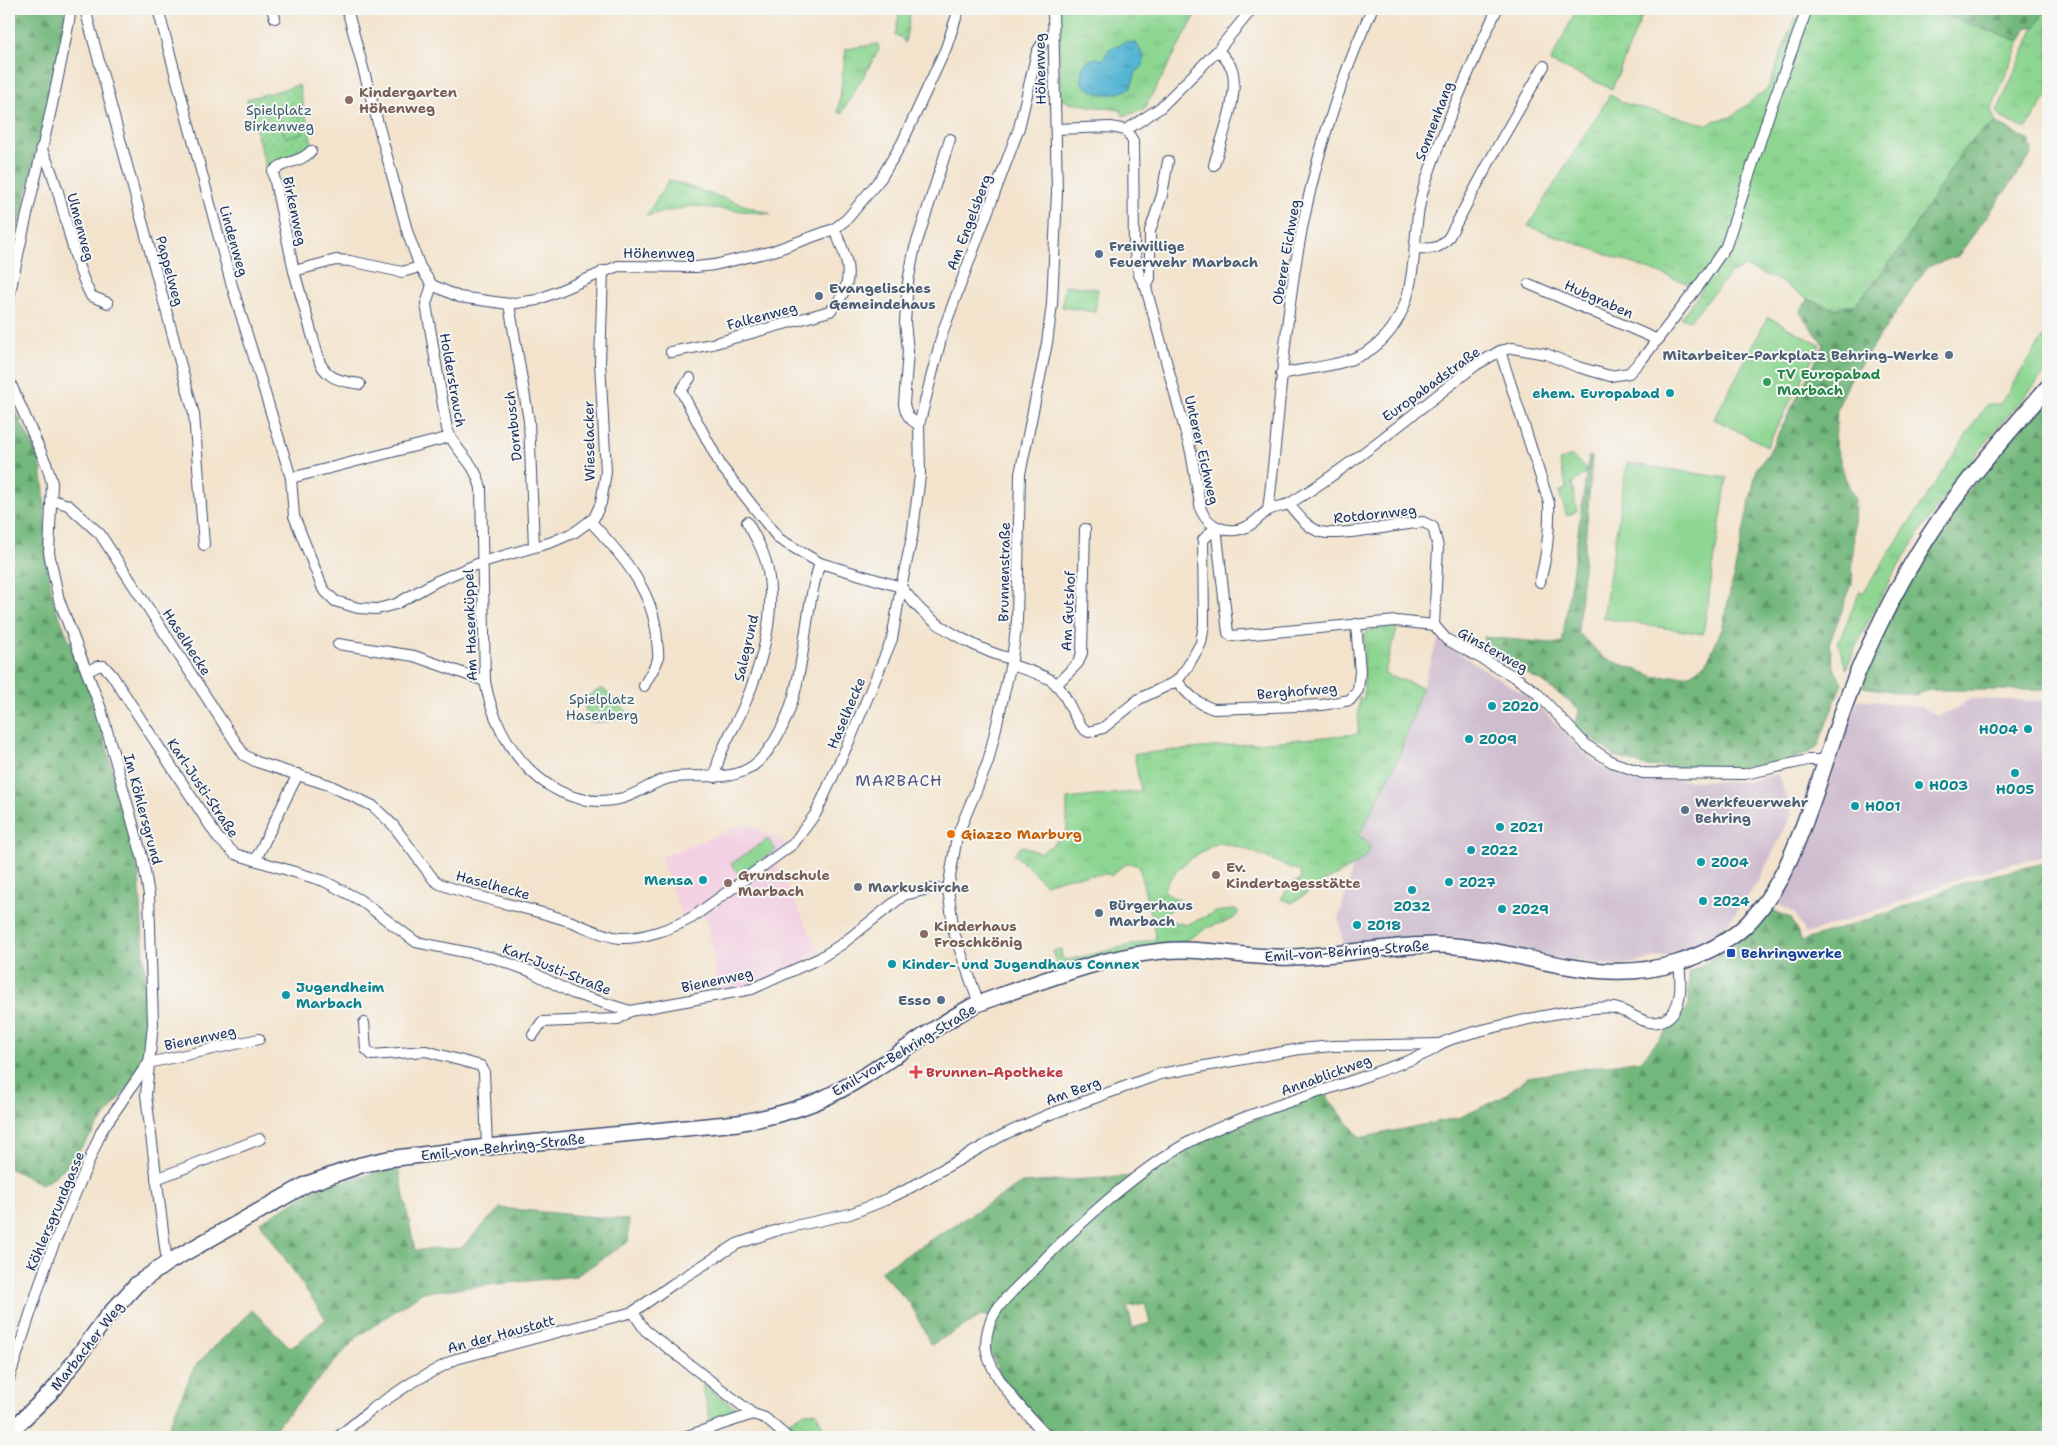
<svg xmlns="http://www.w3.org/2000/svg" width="2057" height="1446" font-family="'Shantell Sans',sans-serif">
	<defs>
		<pattern id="grass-tufts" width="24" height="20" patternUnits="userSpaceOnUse" patternTransform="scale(1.25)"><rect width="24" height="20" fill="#8dd691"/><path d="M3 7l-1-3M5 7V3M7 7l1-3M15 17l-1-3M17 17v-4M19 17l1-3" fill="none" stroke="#79b87f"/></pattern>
		<pattern id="forest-firs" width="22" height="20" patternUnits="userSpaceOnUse" patternTransform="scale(1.25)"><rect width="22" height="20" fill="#72b77b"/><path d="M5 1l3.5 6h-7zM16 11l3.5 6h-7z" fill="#5d9568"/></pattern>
		<pattern id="park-dots" width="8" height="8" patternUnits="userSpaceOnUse" patternTransform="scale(1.25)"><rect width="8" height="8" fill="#8dd691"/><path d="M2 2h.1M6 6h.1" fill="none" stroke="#79b87f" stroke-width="1.8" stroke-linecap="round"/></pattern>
		<pattern id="water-ripples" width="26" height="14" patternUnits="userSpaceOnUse" patternTransform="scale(1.25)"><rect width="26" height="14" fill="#55b5d4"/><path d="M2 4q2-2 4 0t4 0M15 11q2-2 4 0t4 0" fill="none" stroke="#4694af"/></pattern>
	</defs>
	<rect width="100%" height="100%" fill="#f6f6f2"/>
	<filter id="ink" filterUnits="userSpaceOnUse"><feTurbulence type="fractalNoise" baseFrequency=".02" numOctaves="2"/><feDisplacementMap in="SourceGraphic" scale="10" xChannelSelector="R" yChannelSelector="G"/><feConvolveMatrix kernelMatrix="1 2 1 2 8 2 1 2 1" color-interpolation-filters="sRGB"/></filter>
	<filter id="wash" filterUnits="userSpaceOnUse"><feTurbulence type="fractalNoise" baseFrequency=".0096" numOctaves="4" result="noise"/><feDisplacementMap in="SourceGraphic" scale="20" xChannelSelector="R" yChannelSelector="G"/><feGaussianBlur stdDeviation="1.12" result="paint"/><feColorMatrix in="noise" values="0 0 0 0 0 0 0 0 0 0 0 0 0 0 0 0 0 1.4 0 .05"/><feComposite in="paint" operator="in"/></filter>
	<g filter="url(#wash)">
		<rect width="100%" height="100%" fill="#f3e3cc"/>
		<path fill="#f2cfe1" d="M746,824L788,844L773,857L820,953L773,977L739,988L719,992L708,923L697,910L683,918L660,857Z"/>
		<g fill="#cfbdcf">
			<path d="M1438,640L1533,700L1583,752L1603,767L1639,779L1745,782L1778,774L1792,814L1758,882L1726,926L1689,949L1667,956L1619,966L1564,959L1457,938L1442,937L1343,944L1339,918L1364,825L1399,756Z"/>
			<path d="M1858,699L1922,707L1938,716L1955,710L1970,699L2048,701V855L1964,876L1889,906L1805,934L1795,914L1778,904L1802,858Z"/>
		</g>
		<g fill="url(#grass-tufts)" stroke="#548278">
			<path d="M900,9H911L905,43L901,37L895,36Z"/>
			<path d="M1058,9H1199L1144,110L1123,116L1120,110L1070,103L1061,99Z"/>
			<path d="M1577,9H1645L1612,89L1550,62Z"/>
			<path d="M1810,9H1932L1934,12L2020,41L1991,110L1996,123L1980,133L1964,149L1900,250L1856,304L1835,309L1807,299L1776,279L1745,267L1731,273L1690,320L1681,318L1703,289L1528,226L1610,95L1627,104L1709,125L1713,121L1731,117L1768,88L1795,18L1801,20Z"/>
			<path d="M2046,9H2048V95L2026,129L2002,118L1997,111L2035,27Z"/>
			<path d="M878,44L879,50L841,114L838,112L846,49Z"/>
			<path d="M669,180L771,214L692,206L646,216Z"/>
			<path d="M2048,330V370C1965,463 1895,554 1846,669L1838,643L1860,591L1863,593L1987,404H2000Z"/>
			<path d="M1398,626L1384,674L1422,687L1399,756L1359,836C1395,852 1331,877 1318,885C1309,891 1301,898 1292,903L1281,899L1290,884L1301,879L1300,871C1272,862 1248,846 1219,843C1198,852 1174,868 1164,889L1172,897L1179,899L1172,909L1165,913L1166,920L1186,925L1216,912L1235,909L1239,912L1233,919L1207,928L1187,940L1057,965L1053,951L1061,949L1062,958L1067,960L1156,939L1139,866L1130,863L1121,867L1111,876L1109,874L1069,877L1045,884C1034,874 1026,863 1013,854L1023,846L1039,853L1051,846L1062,836H1067V799L1141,791L1134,754L1358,734L1359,697L1364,699V634L1371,630Z"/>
		</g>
		<g fill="url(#forest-firs)" stroke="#46736c" fill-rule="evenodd">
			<path d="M9,9H66L56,65L9,270Z"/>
			<path d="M1932,9H2046L2035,27H2027L2020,41L1934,12Z"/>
			<path d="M1996,123L2030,141L2032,154L1958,256L1927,267L1850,380L1837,409L1835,443L1845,477L1855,500L1852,584L1829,644L1835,670L1842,683L1817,748L1804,755L1746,771L1646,766L1616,757L1573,724L1578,717L1579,709L1544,683L1483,649L1484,637L1562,644L1589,456L1592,457L1578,632L1604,658L1656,677L1688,675L1706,664L1722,629L1757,468L1768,454L1824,345L1800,313L1807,299L1835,309L1856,304L1900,250L1964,149L1980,133Z"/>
			<path d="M2048,396V690H1929L1916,695L1863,687L1869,662L1894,605L1961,499Z"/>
			<path d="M9,398L40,461L44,491L46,554L53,600L97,710L139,874L148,1023L142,1061L133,1080L68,1165L50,1180L41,1184L9,1168Z"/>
			<path d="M2048,862V1437H1234L1221,1431L1214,1432L1211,1437H1147L1116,1431L1114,1437H1053L1004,1382L988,1348L993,1319L983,1315L931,1345L911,1305L880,1271L1022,1183L1135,1176L1158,1168L1200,1141L1240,1124L1276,1113L1324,1093L1360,1138L1461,1117L1501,1098L1528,1077L1641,1060L1689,1006V973L1731,947L1774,911L1791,918L1802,941L1891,912L1965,882ZM1145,1303L1150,1323L1133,1328L1127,1307Z"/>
			<path d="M398,1167L415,1250L461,1248L500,1208L629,1220L628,1242L576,1276L423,1292L357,1337L277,1426L271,1437H164L195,1366L252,1310L291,1348L326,1319L260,1222L318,1188Z"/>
		</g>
		<g fill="url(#park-dots)" stroke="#548278">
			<path d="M299,85L313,148L301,156L266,167L247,99Z"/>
			<path d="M1572,456L1586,468V473L1572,484L1577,511L1567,516L1559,492L1567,488L1559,461Z"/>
			<path d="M602,688L628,712C618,722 604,722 590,722L582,699Z"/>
			<path d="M702,1385L735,1407L737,1414L711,1423Z"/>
			<path d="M816,1411L827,1437H796L783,1428C789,1418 805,1412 816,1411Z"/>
		</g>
		<g fill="#8dd691" stroke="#548278">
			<path d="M297,110L303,133L285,137L279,114Z"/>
			<path d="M1065,285L1098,289L1095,312L1062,307Z"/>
			<path d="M1768,317L1820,345L1767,446L1714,419Z"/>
			<path d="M1627,463L1727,478L1703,634L1603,618Z"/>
			<path d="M768,839L776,850L739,875L731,864Z"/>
		</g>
		<path fill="url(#water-ripples)" stroke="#387299" d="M1126,42L1136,43L1144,56L1143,66L1136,72L1131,87C1116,98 1094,96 1082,83L1081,71L1087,61L1096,58L1103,60L1109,49Z"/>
	</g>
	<g filter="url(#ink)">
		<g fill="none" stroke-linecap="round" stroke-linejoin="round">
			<defs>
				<g id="street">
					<path d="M85,9L194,414L204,545"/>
					<path d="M158,9L230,279L291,478L294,516L319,579L323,589L335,601L358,608L377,609L396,604L437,581L482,562L552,542L575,532L594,518L601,503L606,472L600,362L603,271"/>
					<path d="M272,9L275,18"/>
					<path d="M347,9L408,234L420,267L432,285L459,297L509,304L537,300L618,266L696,267L714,265L773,251L834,229L847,219L881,178L902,143L946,48L959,9"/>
					<path d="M1056,129L1111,127L1126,130L1133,141L1134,248L1139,275L1146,288L1191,452L1201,510C1208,527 1229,535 1246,527C1254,524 1260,516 1267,511C1274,506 1285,507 1292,502C1357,462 1416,411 1476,365L1500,351L1512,348L1546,354L1578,367L1610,376L1629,373L1643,358L1700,284L1726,246L1771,108L1807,9"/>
					<path d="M1126,130L1160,108L1218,50L1252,9"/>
					<path d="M41,148C65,194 67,249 91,296L108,303"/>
					<path d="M1214,165C1221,139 1240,94 1232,69C1229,62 1223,56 1218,50"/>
					<path d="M1416,248C1431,249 1439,250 1449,237L1499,144L1544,66"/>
					<path d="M294,271L273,172C283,160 300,164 311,151"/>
					<path d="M1529,284L1658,340"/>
					<path d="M432,285L426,304L447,429C456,454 474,459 481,488L485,681C496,746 548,813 619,799C639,795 655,779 675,777C710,773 741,786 766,753C809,699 799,626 820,563"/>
					<path d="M1146,288L1150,278V231L1162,195L1168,161"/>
					<path d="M9,298C28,201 55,106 71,9"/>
					<path d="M509,304L529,421L534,547"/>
					<path d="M1500,351L1549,503C1550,531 1547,555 1540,582"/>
					<path d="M671,352L712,344L830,311C857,284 849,260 834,229"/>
					<path d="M1281,374C1312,367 1354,366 1378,344C1427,300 1406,236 1426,181C1446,122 1471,65 1497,9"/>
					<path d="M9,380L47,466L52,483L49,553L59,600L101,709L143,860L149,895L153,1024L146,1095L167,1263"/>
					<path d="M360,384C342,381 329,380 320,363L294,271L336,260L350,261L402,272L420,267"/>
					<path d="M919,425C910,420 906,415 904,404L908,351L905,322L908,282L914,251L950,139"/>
					<path d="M291,478L450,437"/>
					<path d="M52,500L68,505L100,534L244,755L257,762L329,785L373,806L393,825L434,880L440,884C482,900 527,907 569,921C586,927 602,936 620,938C643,939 673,928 693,917L793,844L816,813L851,737L892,639L901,587L820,563L779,539L721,466L681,391L690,378"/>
					<path d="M1289,504C1298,515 1307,528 1321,532C1337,537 1403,524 1423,522L1433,527L1438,547L1434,625"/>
					<path d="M1268,510C1279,427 1282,344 1296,262C1310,175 1336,89 1372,9"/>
					<path d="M590,521C622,555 654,591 657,639C657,645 659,653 658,659C655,668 648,677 644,686"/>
					<path d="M1216,527L1228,633L1232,636L1396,621L1434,625L1446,639L1515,677L1536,692L1586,745L1612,762L1643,773L1745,774L1808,760H1827"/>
					<path d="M338,644L414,656L485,681"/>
					<path d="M1012,659C985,653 942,630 922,611C914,604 908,595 901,587L912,537L920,476L919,425L943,331L1019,128L1037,52L1045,39L1053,37"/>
					<path d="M1011,665C1024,669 1039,673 1051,680C1069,692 1074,727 1089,732L1103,728L1139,699L1177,681L1188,666L1201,643L1204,624L1203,540L1216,527"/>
					<path d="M88,671L98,666H104L112,675L218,838L235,854L324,881L360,900L416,942L494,958L530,971L572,993L630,1011"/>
					<path d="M1177,681C1188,695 1198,704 1214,709L1322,705L1350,700L1358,690L1360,672L1356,624"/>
					<path d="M1056,685L1078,663L1082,653L1085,529"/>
					<path d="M715,777C718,750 734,730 744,706C761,666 776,615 768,571C765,553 756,538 747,522"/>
					<path d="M256,859L298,774"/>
					<path d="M979,1004L954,933L948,889L957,836L988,762L1012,659L1017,621L1020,474L1047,343L1052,304L1057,192L1053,9"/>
					<path d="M364,1023L366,1049L372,1055L426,1051L481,1066L484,1072L487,1147"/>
					<path d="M533,1035L542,1022L618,1019L630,1011L752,989L820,958L842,944L904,895L929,889H948"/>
					<path d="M148,1063L259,1039"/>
					<path d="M156,1179L260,1139"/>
					<path d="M633,1312L645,1330L753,1414L765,1418L787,1437"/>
					<path d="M9,1379L49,1256L102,1130L146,1066"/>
					<path d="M338,1437L372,1409L411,1383L456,1359L633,1312L673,1284L737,1244L781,1229L850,1214L883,1201L906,1190L1003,1135L1045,1116L1160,1074L1300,1049L1333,1046L1440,1044"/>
					<path d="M684,1437L753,1414"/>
					<path d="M1048,1437C1029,1417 986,1373 986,1345C986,1310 1011,1294 1034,1270C1077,1225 1144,1163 1201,1136C1255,1110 1314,1095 1371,1074C1391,1066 1416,1060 1434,1049C1440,1046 1437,1046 1442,1043C1461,1034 1487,1029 1508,1024C1531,1018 1592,1005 1614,1008C1631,1011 1646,1029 1664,1020C1684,1010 1681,980 1679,962"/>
				</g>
				<path id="secondary" d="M9,1433L55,1388L106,1318L137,1284L167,1263L307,1184L361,1165L388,1159L487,1147L738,1123C765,1118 795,1111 820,1100C874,1076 919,1035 971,1007C981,1002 992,999 1002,995C1059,975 1121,951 1182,950C1219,950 1255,959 1292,957C1340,956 1387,945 1435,945C1520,946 1590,989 1677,963C1702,955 1725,944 1744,927C1781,891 1798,842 1815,794C1831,746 1846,696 1867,651C1887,607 1909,565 1936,525C1969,476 2010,431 2048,387"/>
			</defs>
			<use href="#street" stroke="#3b4a6e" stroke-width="12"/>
			<use href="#secondary" stroke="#3b4a6e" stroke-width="18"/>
			<use href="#street" stroke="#fff" stroke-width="10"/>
			<use href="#secondary" stroke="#fff" stroke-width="15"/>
		</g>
	</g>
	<g fill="#8d6e63" stroke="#f6f6f2" stroke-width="2">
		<circle cx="349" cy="100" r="5"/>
		<circle cx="1216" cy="875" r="5"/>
		<circle cx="728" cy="883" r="5"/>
		<circle cx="924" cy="934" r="5"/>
	</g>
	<g fill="#5c6f8a" stroke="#f6f6f2" stroke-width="2">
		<circle cx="1099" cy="254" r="5"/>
		<circle cx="819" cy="296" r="5"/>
		<circle cx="1949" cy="355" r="5"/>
		<circle cx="1685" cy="810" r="5"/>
		<circle cx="1099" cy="913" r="5"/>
		<circle cx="941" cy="1000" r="5"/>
	</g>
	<circle fill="#2e9e5b" stroke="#f6f6f2" stroke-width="2" cx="1767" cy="382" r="5"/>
	<g fill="#0f9aa8" stroke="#f6f6f2" stroke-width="2">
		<circle cx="1670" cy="393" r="5"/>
		<circle cx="1492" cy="706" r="5"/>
		<circle cx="2028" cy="729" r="5"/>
		<circle cx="1469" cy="739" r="5"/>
		<circle cx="2015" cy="773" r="5"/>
		<circle cx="1919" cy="785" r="5"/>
		<circle cx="1855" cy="806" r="5"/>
		<circle cx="1500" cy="827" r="5"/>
		<circle cx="1471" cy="850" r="5"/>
		<circle cx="1701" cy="862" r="5"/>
		<circle cx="703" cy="880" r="5"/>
		<circle cx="1449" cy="882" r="5"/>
		<circle cx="1412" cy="890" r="5"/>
		<circle cx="1703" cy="901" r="5"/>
		<circle cx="1502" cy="909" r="5"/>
		<circle cx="1357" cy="925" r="5"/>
		<circle cx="892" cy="964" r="5"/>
		<circle cx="286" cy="995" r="5"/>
	</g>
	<circle fill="#e8710a" stroke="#f6f6f2" stroke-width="2" cx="951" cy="834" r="5"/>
	<circle fill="#6b7280" stroke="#f6f6f2" stroke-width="2" cx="858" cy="887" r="5"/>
	<rect fill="#1a4fb4" stroke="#f6f6f2" stroke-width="2" x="1726" y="948" width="10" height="10" rx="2.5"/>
	<path fill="#e0444e" stroke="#f6f6f2" stroke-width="2" d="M913.5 1064.5h5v5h5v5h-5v5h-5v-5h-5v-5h5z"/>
	<g text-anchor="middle" stroke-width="4" stroke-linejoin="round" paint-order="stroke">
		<g font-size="14" fill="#1b2f5e" stroke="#f6f6f2">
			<text transform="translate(1040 69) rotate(-91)" y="5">Höhenweg</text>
			<text transform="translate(1434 121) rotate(-69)" y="5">Sonnenhang</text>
			<text transform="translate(295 211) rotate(78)" y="5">Birkenweg</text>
			<text transform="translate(969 222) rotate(-69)" y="5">Am Engelsberg</text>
			<text transform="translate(81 227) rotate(75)" y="5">Ulmenweg</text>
			<text transform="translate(234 241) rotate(74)" y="5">Lindenweg</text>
			<text transform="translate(1286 252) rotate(-80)" y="5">Oberer Eichweg</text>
			<text x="659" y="258">Höhenweg</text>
			<text transform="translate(170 271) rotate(75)" y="5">Pappelweg</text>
			<text transform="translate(1599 299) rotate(24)" y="5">Hubgraben</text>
			<text transform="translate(762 316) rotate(-15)" y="5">Falkenweg</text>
			<text transform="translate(453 380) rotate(80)" y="5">Holderstrauch</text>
			<text transform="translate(1431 384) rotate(-36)" y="5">Europabadstraße</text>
			<text transform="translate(513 426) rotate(-96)" y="5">Dornbusch</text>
			<text transform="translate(589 441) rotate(-91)" y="5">Wieselacker</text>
			<text transform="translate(1202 450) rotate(77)" y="5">Unterer Eichweg</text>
			<text transform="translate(1375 514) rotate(-6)" y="5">Rotdornweg</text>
			<text transform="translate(1004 572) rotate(-89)" y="5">Brunnenstraße</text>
			<text transform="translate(1068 611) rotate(-87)" y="5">Am Gutshof</text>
			<text transform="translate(470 625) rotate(-92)" y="5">Am Hasenküppel</text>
			<text transform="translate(187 642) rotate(57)" y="5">Haselhecke</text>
			<text transform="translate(746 648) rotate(-77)" y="5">Salegrund</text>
			<text transform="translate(1493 650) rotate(29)" y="5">Ginsterweg</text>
			<text transform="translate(1297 691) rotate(-5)" y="5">Berghofweg</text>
			<text transform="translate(846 713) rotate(-67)" y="5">Haselhecke</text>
			<text transform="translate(203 788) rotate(56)" y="5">Karl-Justi-Straße</text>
			<text transform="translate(143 809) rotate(75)" y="5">Im Köhlersgrund</text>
			<text transform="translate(493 885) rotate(15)" y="5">Haselhecke</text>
			<text transform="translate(1347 951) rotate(-4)" y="5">Emil-von-Behring-Straße</text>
			<text transform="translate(557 969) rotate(22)" y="5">Karl-Justi-Straße</text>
			<text transform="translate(717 980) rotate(-12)" y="5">Bienenweg</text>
			<text transform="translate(200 1038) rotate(-12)" y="5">Bienenweg</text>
			<text transform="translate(904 1050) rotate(-31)" y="5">Emil-von-Behring-Straße</text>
			<text transform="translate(1326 1075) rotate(-20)" y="5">Annablickweg</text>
			<text transform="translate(1073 1091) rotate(-20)" y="5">Am Berg</text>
			<text transform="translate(503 1147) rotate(-6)" y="5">Emil-von-Behring-Straße</text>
			<text transform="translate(55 1211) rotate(-67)" y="5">Köhlersgrundgasse</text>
			<text transform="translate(501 1334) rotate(-15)" y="5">An der Haustatt</text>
			<text transform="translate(87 1346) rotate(-52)" y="5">Marbacher Weg</text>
		</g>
		<g font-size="14" font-weight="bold" fill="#785e54" stroke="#f6f6f2" text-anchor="start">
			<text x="359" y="97">Kindergarten<tspan x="359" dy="16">Höhenweg</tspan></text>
			<text x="1226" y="872">Ev.<tspan x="1226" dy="16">Kindertagesstätte</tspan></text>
			<text x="738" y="880">Grundschule<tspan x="738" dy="16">Marbach</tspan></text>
			<text x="934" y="931">Kinderhaus<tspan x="934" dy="16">Froschkönig</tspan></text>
		</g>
		<g font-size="14" fill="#38596b" stroke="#f6f6f2">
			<text x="279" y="115">Spielplatz<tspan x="279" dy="16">Birkenweg</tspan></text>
			<text x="602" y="704">Spielplatz<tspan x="602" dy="16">Hasenberg</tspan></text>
		</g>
		<g font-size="14" font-weight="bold" fill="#4e5e75" stroke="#f6f6f2" text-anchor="start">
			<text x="1109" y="251">Freiwillige<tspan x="1109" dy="16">Feuerwehr Marbach</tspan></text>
			<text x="829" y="293">Evangelisches<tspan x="829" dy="16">Gemeindehaus</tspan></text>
			<text x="1939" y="360" text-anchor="end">Mitarbeiter-Parkplatz Behring-Werke</text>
			<text x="1695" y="807">Werkfeuerwehr<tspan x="1695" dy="16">Behring</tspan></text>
			<text x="1109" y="910">Bürgerhaus<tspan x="1109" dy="16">Marbach</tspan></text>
			<text x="931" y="1005" text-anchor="end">Esso</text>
		</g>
		<g font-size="14" font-weight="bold" fill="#27864d" stroke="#f6f6f2" text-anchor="start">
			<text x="1777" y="379">TV Europabad<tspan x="1777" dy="16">Marbach</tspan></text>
		</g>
		<g font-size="14" font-weight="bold" fill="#0d838f" stroke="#f6f6f2" text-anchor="start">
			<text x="1660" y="398" text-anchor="end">ehem. Europabad</text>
			<text x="1502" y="711">Z020</text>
			<text x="2018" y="734" text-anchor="end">H004</text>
			<text x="1479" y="744">Z009</text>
			<text x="1929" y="790">H003</text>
			<text x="2015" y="794" text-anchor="middle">H005</text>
			<text x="1865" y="811">H001</text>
			<text x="1510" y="832">Z021</text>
			<text x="1481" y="855">Z022</text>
			<text x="1711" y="867">Z004</text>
			<text x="693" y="885" text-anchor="end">Mensa</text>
			<text x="1459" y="887">Z027</text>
			<text x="1713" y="906">Z024</text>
			<text x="1412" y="911" text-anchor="middle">Z032</text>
			<text x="1512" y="914">Z029</text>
			<text x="1367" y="930">Z018</text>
			<text x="902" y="969">Kinder- und Jugendhaus Connex</text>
			<text x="296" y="992">Jugendheim<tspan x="296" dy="16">Marbach</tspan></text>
		</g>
		<g font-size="14" font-weight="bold" fill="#c56008" stroke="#f6f6f2" text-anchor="start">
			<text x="961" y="839">Giazzo Marburg</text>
		</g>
		<g font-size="14" font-weight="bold" fill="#5b616d" stroke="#f6f6f2" text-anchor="start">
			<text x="868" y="892">Markuskirche</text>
		</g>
		<g font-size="14" font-weight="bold" fill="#164399" stroke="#f6f6f2" text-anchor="start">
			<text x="1741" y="958">Behringwerke</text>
		</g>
		<g font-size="14" font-weight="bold" fill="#be3a42" stroke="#f6f6f2" text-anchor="start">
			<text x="926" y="1077">Brunnen-Apotheke</text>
		</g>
		<g font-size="16" letter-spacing="1" fill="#515683" stroke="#f6f6f2">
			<text x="899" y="786">MARBACH</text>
		</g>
	</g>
	<rect width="2057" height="1446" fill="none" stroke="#f6f6f2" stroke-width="30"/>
</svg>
